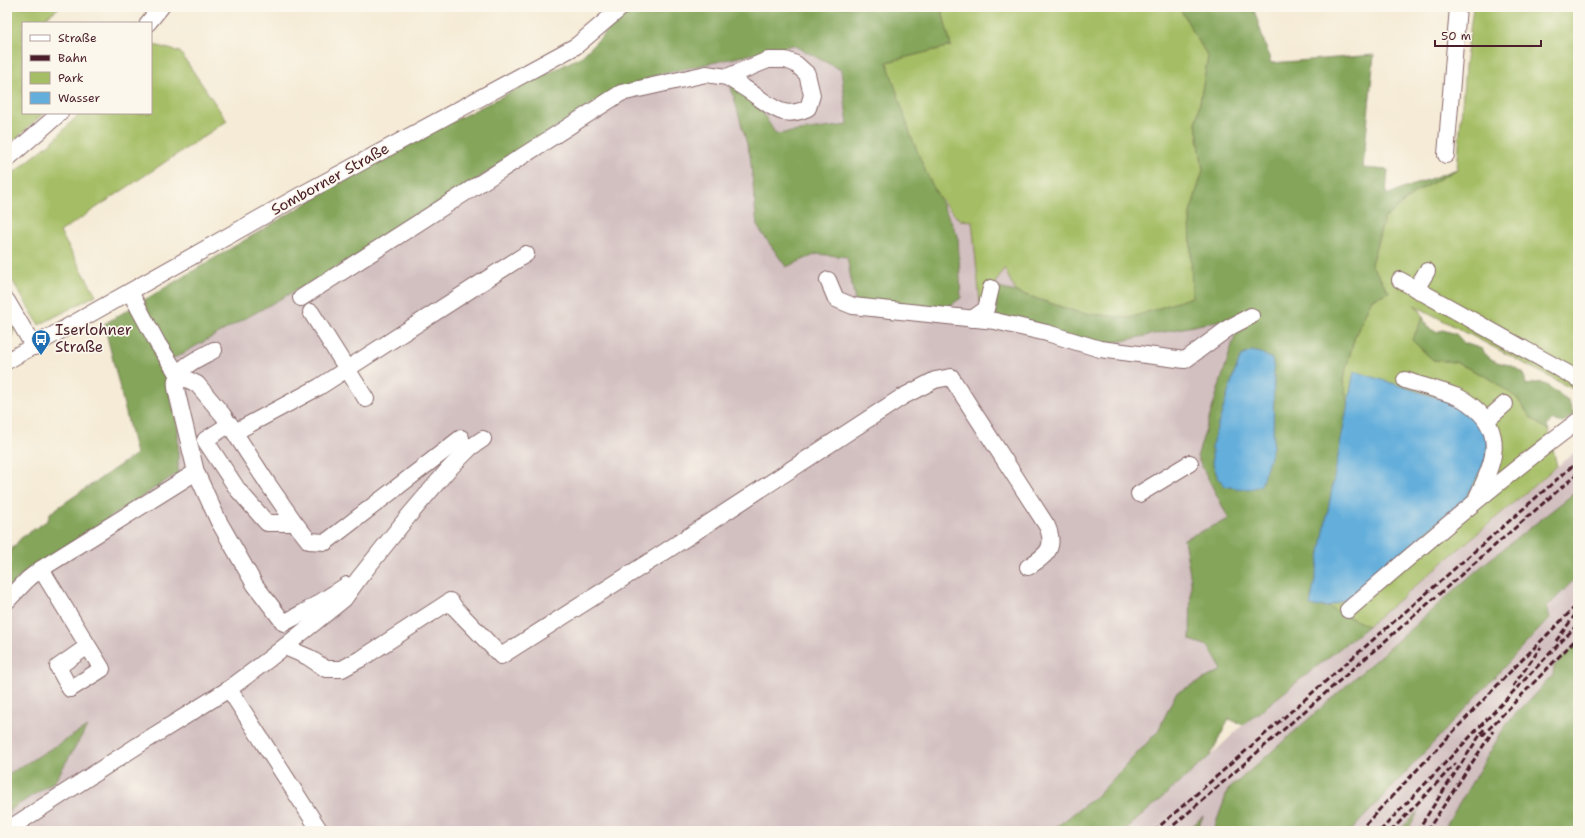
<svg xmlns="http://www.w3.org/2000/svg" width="1585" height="838" font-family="'Shantell Sans',sans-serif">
	<rect width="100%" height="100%" fill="#fbf7ec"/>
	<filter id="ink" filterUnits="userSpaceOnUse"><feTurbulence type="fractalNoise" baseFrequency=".025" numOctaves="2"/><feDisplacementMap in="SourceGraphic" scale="8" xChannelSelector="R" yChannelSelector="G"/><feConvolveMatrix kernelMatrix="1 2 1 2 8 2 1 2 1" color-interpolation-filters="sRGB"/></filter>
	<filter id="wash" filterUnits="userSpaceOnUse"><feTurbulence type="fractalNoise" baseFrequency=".012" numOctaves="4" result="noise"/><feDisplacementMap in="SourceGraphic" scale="16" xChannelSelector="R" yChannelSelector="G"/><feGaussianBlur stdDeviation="0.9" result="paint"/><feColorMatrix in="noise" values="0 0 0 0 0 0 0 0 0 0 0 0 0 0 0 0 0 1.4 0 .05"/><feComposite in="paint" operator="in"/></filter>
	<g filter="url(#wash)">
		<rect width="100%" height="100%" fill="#f5ebd6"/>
		<g fill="#d2bfc0">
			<path d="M631,7H1253L1271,63L1312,665L1188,707L1158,731L1100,793L1051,831H7V555L21,538L48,520L50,513L136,454L104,324L396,150L582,56Z"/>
			<path d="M1578,449V490L1484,564L1228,790L1213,831H1197L1202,817L1187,831H1124L1210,756L1243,725L1368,626Z"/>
			<path d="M1578,576V643L1554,666L1553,675L1507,723L1443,831H1407L1418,811L1399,831H1351L1550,619L1547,607Z"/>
		</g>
		<g fill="#a5be65" stroke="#786e48">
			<path d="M7,7H60L44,19L57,23H23V113H44L7,147Z"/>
			<path d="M941,7H1179L1208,57L1196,124L1203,170L1190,214L1192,297L1130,318L1080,313L1016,292L1004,268L984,303L980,302L972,221L960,220C953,213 945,205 939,197C914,160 900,104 887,62L951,46Z"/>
			<path d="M1473,7H1578V392L1414,305L1420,310L1423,317L1412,340L1433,360L1455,362L1489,378L1517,398L1531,418L1549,431L1557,466L1368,626L1328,607L1356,447L1343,380L1355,336L1372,299L1389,292L1371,264L1384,219L1416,192L1457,169L1465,67Z"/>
			<path d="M151,44L180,52L227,121L60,232L96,295L39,325L7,272V178L53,141L80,113H151Z"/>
			<path d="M7,314L15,326L10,343L7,345Z"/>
		</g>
		<g fill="#84a55a" stroke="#676242">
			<path d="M631,7H941L951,46L887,62L911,136L926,172L958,236L961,298L948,307L855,302L847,257L817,254L786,267L757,226L750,155L730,84L757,104L776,134L848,125L841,70L793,45L657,75L601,98L375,246L162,365L178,426V473L35,566L20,577L7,589V555L21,538L48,520L50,513L136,454L104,324L396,150L582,56Z"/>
			<path d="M1179,7H1253L1271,63L1374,55L1363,168L1388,170L1386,195L1457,169L1416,192L1384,219L1371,264L1389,292L1372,299L1355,336L1343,380L1356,447L1328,607L1368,626L1243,725L1229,719L1210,756L1124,831H1051L1100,793L1158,731L1176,693L1222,670L1208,646L1190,640L1191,581L1184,539L1229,519L1197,457L1241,316L1102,345L997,317L994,287L1016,292L1080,313L1130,318L1192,297L1190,213L1203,170L1196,124L1208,57Z"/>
			<path d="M1423,317L1427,327L1436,332L1443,330L1456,334L1464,343L1482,349C1488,360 1498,363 1510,365C1515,367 1520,371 1524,374L1526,385L1542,382L1568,400L1574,414L1563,423L1553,420L1547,425L1549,431L1531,418L1517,398L1489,378L1455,362L1433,360L1412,340Z"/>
			<path d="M1578,490V576L1547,607L1550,618L1351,831H1213L1228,790L1484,564Z"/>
			<path d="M1578,643V831H1443L1507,723L1553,675L1554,666Z"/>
			<path d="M87,727L55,781L7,812V775Z"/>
			<path d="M1420,809L1407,831H1399Z"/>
			<path d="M1203,816L1197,831H1187Z"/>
		</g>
		<g fill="#63aedb" stroke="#566683">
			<path d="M1252,351L1261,353L1272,359L1274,370L1273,447L1261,485C1250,492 1236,488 1225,486L1218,478L1212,461V444L1234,374L1241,356Z"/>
			<path d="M1354,371L1457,404L1472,413L1489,440L1486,458L1479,475L1465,499L1347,599L1328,607L1310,606Z"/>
		</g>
	</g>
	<g filter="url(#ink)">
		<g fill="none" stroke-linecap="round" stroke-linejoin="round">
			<defs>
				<g id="minor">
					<path d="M148,23L161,7"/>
					<path d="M1446,155L1458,7"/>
					<path d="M7,159L60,113"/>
					<path d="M828,280L836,299L853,306L995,321L1047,333L1100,349L1185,360L1230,327L1251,316"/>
					<path d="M1400,280L1578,379"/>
					<path d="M1416,289L1427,271"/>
					<path d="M130,292L158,344L178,375L197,384L223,415L268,484L295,523"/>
					<path d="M301,298L621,93L706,74L727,77L768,60H786L796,64L807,74L812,95L808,108C784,119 775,109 756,96C747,89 736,83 727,77"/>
					<path d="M7,301L34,347"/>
					<path d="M311,312L366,399"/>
					<path d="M972,319L986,309L991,288"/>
					<path d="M214,350C202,357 180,365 176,380C175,384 176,388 177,393L196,472L218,520L255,585L284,623L308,610L347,585"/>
					<path d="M7,361L299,196L576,46L622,7"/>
					<path d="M1405,380C1422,386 1441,390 1458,397C1465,400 1474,407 1480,413C1505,439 1491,469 1477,497"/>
					<path d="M1487,420L1505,404"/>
					<path d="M230,424L205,440L238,490L267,523H295L309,541L326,542L461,438"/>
					<path d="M235,432L319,387L526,254"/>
					<path d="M1139,494L1190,463"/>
					<path d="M41,569L88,646L58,667L70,689L102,669L88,646"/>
					<path d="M7,601L28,579L41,569L196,472"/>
					<path d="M1348,610C1423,545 1498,481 1578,421"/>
					<path d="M285,647L308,657L326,669H342L364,657L450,601L455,608L501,656L666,551L902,397L935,380L951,377L1047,526C1057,549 1045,556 1028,567"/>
					<path d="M229,689L320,831"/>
					<path d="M7,830L137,746L229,689L269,659L344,599L359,578L406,519L447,471L471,447L483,439"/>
				</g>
			</defs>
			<use href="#minor" stroke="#866667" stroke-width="18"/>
			<use href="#minor" stroke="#fff" stroke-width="16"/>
			<g stroke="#4a1f2b" stroke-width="3" stroke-dasharray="6 3" stroke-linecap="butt">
				<path d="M1556,641L1578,611"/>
				<path d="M1513,686L1541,647"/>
				<path d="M1482,736L1578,637"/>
				<path d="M1154,831L1578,461"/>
				<path d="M1167,831L1578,473"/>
				<path d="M1359,831L1508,674L1578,604"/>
				<path d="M1380,831L1578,624"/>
				<path d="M1391,831L1456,763"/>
				<path d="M1417,831L1484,729"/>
				<path d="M1427,831L1493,731"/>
			</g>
		</g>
	</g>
	<defs>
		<symbol id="bus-pin" viewBox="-11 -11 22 30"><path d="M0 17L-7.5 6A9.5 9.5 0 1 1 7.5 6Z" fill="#1f6fb2" stroke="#fbf7ec"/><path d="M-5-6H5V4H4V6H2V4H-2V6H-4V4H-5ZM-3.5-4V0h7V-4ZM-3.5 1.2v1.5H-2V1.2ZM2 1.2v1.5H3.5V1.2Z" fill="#fff"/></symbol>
	</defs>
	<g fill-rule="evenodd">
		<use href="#bus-pin" x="30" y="328" width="22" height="30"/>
	</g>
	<g text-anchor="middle" stroke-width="3.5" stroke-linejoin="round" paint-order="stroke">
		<g font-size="15" fill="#4a1f2b" stroke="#fbf7ec">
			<text transform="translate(330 179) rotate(-29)" y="5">Somborner Straße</text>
		</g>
		<g font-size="15" fill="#4a1f2b" stroke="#fbf7ec" text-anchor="start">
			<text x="55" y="335">Iserlohner<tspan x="55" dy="17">Straße</tspan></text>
		</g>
	</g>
	<rect width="1585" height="838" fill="none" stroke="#fbf7ec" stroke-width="24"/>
	<rect x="22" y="22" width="130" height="92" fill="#fbf7ec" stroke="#b4a19f"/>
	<rect x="30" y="35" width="20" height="6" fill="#ffffff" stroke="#b4a19f"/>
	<text x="58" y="42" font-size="12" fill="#4a1f2b">Straße</text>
	<rect x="30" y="55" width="20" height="6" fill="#4a1f2b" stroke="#b4a19f"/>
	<text x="58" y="62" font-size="12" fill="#4a1f2b">Bahn</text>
	<rect x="30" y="72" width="20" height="12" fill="#a5be65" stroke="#b4a19f"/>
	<text x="58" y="82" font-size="12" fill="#4a1f2b">Park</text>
	<rect x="30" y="92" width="20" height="12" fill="#63aedb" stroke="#b4a19f"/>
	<text x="58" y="102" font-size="12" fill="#4a1f2b">Wasser</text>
	<path d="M1435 40v6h106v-6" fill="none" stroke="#4a1f2b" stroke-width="2"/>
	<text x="1441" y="40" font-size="12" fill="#4a1f2b" stroke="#fbf7ec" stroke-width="3" paint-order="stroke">50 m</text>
</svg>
